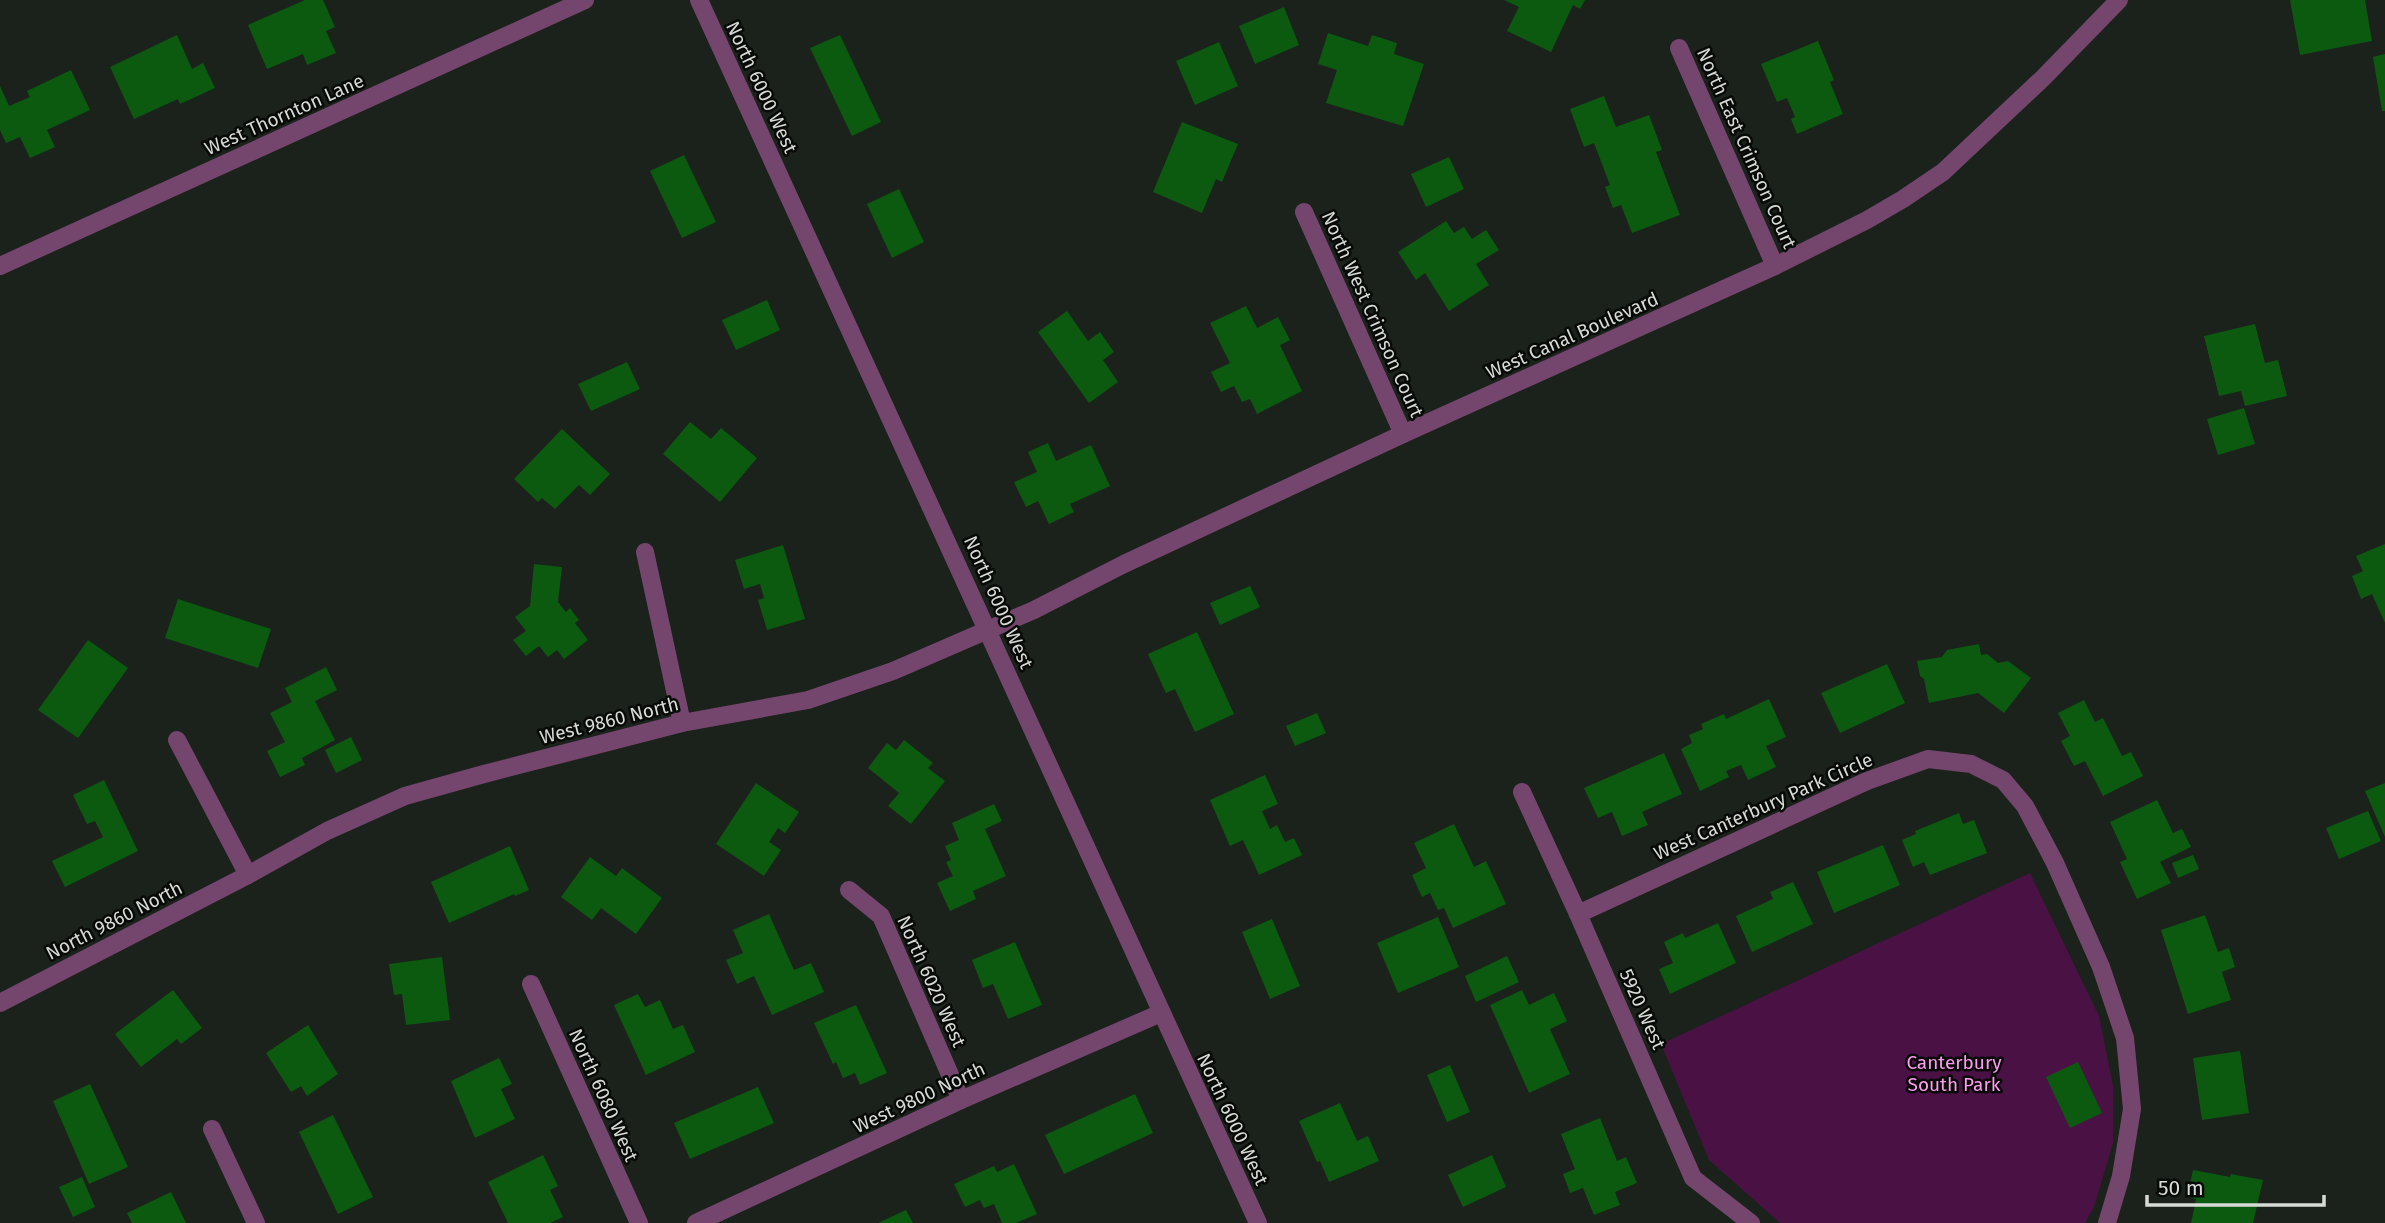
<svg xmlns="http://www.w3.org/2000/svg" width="2385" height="1223" font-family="'Fira Sans',sans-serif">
	<rect width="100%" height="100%" fill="#1b211b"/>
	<path fill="#4a1244" d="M2030,873L2099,1016L2113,1086V1143L2094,1207L2085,1223H1780L1709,1160L1661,1044Z"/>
	<g fill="#0c5a10">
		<path d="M305,0H323L335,27L326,31L336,53L307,65L303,54L267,69L248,25Z"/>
		<path d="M1504,0H1585L1580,9L1573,5L1551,52L1507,31L1519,7Z"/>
		<path d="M2290,0H2365L2372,41L2300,55Z"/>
		<path d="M1284,7L1299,45L1255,64L1239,26Z"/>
		<path d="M1328,33L1368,46L1372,35L1397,43L1394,54L1424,64L1403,126L1326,103L1337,70L1318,64Z"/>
		<path d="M177,35L192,69L203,63L215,88L180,104L178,99L134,119L110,67Z"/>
		<path d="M840,35L881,122L852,136L810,48Z"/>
		<path d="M1818,41L1834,80L1830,82L1843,114L1797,134L1791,119L1795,117L1787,98L1777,102L1761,64Z"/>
		<path d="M1219,42L1238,86L1195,105L1176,61Z"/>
		<path d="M2385,54V111H2382L2373,57Z"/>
		<path d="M71,70L90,110L47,130L55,147L30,158L20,137L6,143L0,130V86L9,106L30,97L27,91Z"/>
		<path d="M1604,96L1616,127L1649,115L1662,150L1656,152L1680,215L1632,233L1621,205L1613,208L1605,187L1610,185L1594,143L1584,147L1570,109Z"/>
		<path d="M1182,122L1238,144L1222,182L1216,179L1202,213L1153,192Z"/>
		<path d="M684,155L716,222L682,238L650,171Z"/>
		<path d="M1449,157L1464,189L1426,207L1411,174Z"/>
		<path d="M899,189L924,242L892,258L867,204Z"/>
		<path d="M1446,221L1454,233L1464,227L1472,239L1486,230L1499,250L1476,264L1489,285L1449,311L1425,273L1416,280L1398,252Z"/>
		<path d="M767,300L780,330L736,350L722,320Z"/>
		<path d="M1246,306L1257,328L1278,317L1290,340L1280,345L1302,391L1257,414L1250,399L1242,402L1234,386L1221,392L1211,372L1230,363L1210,323Z"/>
		<path d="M1067,311L1088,341L1100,332L1114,352L1103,360L1118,382L1089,403L1038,332Z"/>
		<path d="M2255,324L2265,363L2278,360L2287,396L2245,406L2241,391L2219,396L2204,336Z"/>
		<path d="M627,362L640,389L591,411L578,384Z"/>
		<path d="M2244,408L2255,444L2218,455L2207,419Z"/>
		<path d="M690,422L711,439L721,428L757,458L720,502L663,454Z"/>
		<path d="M562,429L610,474L590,495L579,485L555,509L542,498L538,502L514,479Z"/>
		<path d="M1048,443L1056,461L1091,445L1110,486L1070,504L1074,512L1049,524L1038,501L1026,507L1014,482L1037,472L1028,452Z"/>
		<path d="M2385,544V623L2372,594L2361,599L2352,576L2363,571L2356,556Z"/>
		<path d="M783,545L805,619L767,630L758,600L764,598L760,584L744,589L735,560Z"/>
		<path d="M534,564L562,567L558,602L566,612L570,608L579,620L575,623L588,640L564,659L557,650L548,657L539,646L526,656L513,640L526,631L515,617L530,606Z"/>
		<path d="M1250,586L1260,607L1220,625L1210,603Z"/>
		<path d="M178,599L271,629L258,668L165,638Z"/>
		<path d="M1197,632L1234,714L1195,732L1175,689L1166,693L1148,654Z"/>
		<path d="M88,640L128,668L78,738L38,710Z"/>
		<path d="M1979,644L1981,655L1987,654L1998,663L2008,661L2031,678L2004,713L1978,693L1929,703L1924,679L1920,676L1917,661L1942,657L1947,650Z"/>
		<path d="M1887,664L1905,703L1840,733L1821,693Z"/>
		<path d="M326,667L337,690L315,701L335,740L302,758L305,765L280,777L267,751L285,742L270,713L292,702L285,688Z"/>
		<path d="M1769,699L1786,737L1766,746L1776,767L1748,780L1741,765L1726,771L1729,777L1700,791L1681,749L1692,743L1689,735L1703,729L1701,724L1724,714L1726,719Z"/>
		<path d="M2084,700L2095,722L2103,718L2122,756L2131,752L2143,776L2103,796L2085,761L2074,766L2061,741L2070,736L2058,713Z"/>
		<path d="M1317,713L1326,733L1295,746L1286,726Z"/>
		<path d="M351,737L362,760L336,773L325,750Z"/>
		<path d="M904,740L933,763L928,768L945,781L911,824L888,806L899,793L868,768L887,743L896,750Z"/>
		<path d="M1664,753L1682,794L1642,812L1648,825L1622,836L1612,812L1598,818L1584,788Z"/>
		<path d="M1265,775L1278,804L1262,811L1270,829L1277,825L1285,842L1294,838L1302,855L1259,875L1243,840L1230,846L1210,800Z"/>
		<path d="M104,780L138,851L65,887L52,861L103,837L95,821L87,824L73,795Z"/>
		<path d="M756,783L799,812L785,833L778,828L769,842L781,850L764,876L716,844Z"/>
		<path d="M2385,783V837L2365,791Z"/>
		<path d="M2157,800L2173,833L2182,829L2191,847L2160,862L2171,883L2137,899L2120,862L2127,859L2110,822Z"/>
		<path d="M994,804L1002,821L985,829L1006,876L973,891L976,899L950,911L937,883L953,876L946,862L951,860L945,846L959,840L952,823Z"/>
		<path d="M2368,811L2381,841L2339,859L2326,828Z"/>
		<path d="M1959,813L1963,824L1974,820L1987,853L1930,875L1924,862L1913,867L1902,840L1916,834L1915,831Z"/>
		<path d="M1454,824L1474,867L1486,861L1506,904L1453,928L1444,908L1438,910L1430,893L1422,897L1412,875L1426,868L1414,843Z"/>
		<path d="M1883,845L1900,885L1834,913L1817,872Z"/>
		<path d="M510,846L529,890L515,896L514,894L449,923L431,882Z"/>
		<path d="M2193,855L2199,869L2178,878L2172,863Z"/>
		<path d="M590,857L616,876L622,868L662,898L636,934L601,908L592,920L561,897Z"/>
		<path d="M1793,882L1813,924L1752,952L1736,916L1773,899L1770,892Z"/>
		<path d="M769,914L794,970L811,963L824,992L772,1015L754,976L737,984L726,960L743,953L733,930Z"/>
		<path d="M2205,915L2218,952L2229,948L2235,967L2222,972L2231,1000L2188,1014L2161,930Z"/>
		<path d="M1438,917L1459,967L1398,993L1377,943Z"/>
		<path d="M1272,919L1300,986L1270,999L1242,932Z"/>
		<path d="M1718,923L1736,963L1670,994L1659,969L1673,963L1664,942L1683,933L1685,938Z"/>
		<path d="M1015,942L1042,1005L1008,1019L993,984L983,988L972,960Z"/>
		<path d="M1507,956L1519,982L1476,1002L1465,976Z"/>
		<path d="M442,957L450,1020L406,1025L402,994L394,995L389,964Z"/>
		<path d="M173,990L202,1028L181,1044L177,1039L141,1067L115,1034Z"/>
		<path d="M1522,990L1529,1005L1554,993L1567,1021L1550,1029L1570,1074L1529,1093L1490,1005Z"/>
		<path d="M638,994L645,1007L660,1000L673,1029L683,1025L695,1052L646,1075L614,1005Z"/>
		<path d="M856,1005L887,1073L860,1085L855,1073L843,1078L836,1062L833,1064L814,1023Z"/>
		<path d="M308,1025L338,1074L307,1096L301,1086L291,1092L266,1053Z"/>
		<path d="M2240,1051L2249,1113L2202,1120L2193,1058Z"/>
		<path d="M499,1058L512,1084L501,1089L515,1119L475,1138L451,1081Z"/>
		<path d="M2078,1062L2102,1113L2070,1128L2046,1077Z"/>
		<path d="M1450,1065L1470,1112L1447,1122L1427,1075Z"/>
		<path d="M90,1084L128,1167L89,1184L53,1101Z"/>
		<path d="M758,1087L774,1123L690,1159L674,1123Z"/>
		<path d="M1135,1094L1153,1133L1064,1174L1045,1135Z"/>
		<path d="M1340,1103L1357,1141L1368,1136L1379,1161L1329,1182L1320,1161L1317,1162L1299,1121Z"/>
		<path d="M333,1115L373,1197L338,1214L299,1132Z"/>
		<path d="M1600,1118L1617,1161L1626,1157L1637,1183L1615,1192L1620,1205L1594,1215L1583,1188L1570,1193L1563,1174L1575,1169L1561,1134Z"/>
		<path d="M543,1155L558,1186L550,1190L563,1217L550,1223H508L488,1182Z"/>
		<path d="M1492,1155L1506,1187L1463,1207L1448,1175Z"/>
		<path d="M1014,1164L1037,1214L1016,1223H1002L994,1204L984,1208L980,1200L965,1207L954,1184L994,1166L997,1172Z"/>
		<path d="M2193,1170L2230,1177L2231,1174L2263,1180L2253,1223H2191L2196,1199L2187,1197Z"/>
		<path d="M82,1177L95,1207L73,1217L59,1187Z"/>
		<path d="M171,1192L186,1223H132L127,1213Z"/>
		<path d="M906,1210L913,1223H878Z"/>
	</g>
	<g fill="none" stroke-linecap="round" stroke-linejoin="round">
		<g stroke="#74466d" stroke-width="18">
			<path d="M699,0L1258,1223"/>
			<path d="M1679,48L1775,266"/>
			<path d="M1304,212L1403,434"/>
			<path d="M0,266L585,0"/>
			<path d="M645,552L682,723"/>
			<path d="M177,740L248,875"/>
			<path d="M1522,792L1578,914L1693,1178L1751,1223"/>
			<path d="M849,890L881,916L961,1100"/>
			<path d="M1578,914L1867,781L1928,759L1971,764L2003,780L2025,806L2055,863L2101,967L2125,1038L2132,1109L2121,1176L2107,1223"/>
			<path d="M531,984L639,1223"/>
			<path d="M0,1003L248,875L327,831L405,796L484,774L682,723L808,700L893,671L1034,610L1124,564L1403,434L1775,266L1867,220L1903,199L1943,172L2043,78L2119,0"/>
			<path d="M212,1129L256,1223"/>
			<path d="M696,1223L961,1100L1161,1013"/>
		</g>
	</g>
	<g text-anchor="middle" stroke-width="5" stroke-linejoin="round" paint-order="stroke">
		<g font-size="19" fill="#d7dbd6" stroke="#080a07">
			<text transform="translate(762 87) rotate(65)" y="7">North 6000 West</text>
			<text transform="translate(284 114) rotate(-24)" y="7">West Thornton Lane</text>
			<text transform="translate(1747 148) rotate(66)" y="7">North East Crimson Court</text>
			<text transform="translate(1373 314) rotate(66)" y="7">North West Crimson Court</text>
			<text transform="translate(1572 335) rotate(-24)" y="7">West Canal Boulevard</text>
			<text transform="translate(999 602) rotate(66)" y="7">North 6000 West</text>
			<text transform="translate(609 720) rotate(-14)" y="7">West 9860 North</text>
			<text transform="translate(1763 806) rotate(-24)" y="7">West Canterbury Park Circle</text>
			<text transform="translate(114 920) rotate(-27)" y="7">North 9860 North</text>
			<text transform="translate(932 981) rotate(66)" y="7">North 6020 West</text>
			<text transform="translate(1643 1009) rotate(66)" y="7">5920 West</text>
			<text transform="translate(604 1095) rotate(66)" y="7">North 6080 West</text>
			<text transform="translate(919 1097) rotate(-25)" y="7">West 9800 North</text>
			<text transform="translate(1233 1119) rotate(65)" y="7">North 6000 West</text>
		</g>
		<g font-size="19" fill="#fe9aef" stroke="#080a07">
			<text x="1954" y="1069">Canterbury<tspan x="1954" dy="22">South Park</tspan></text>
		</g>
	</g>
	<path d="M2147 1195v10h177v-10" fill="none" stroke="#d7dbd6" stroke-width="3.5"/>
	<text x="2158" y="1195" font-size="21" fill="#d7dbd6" stroke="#080a07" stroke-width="5" paint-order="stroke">50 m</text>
</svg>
